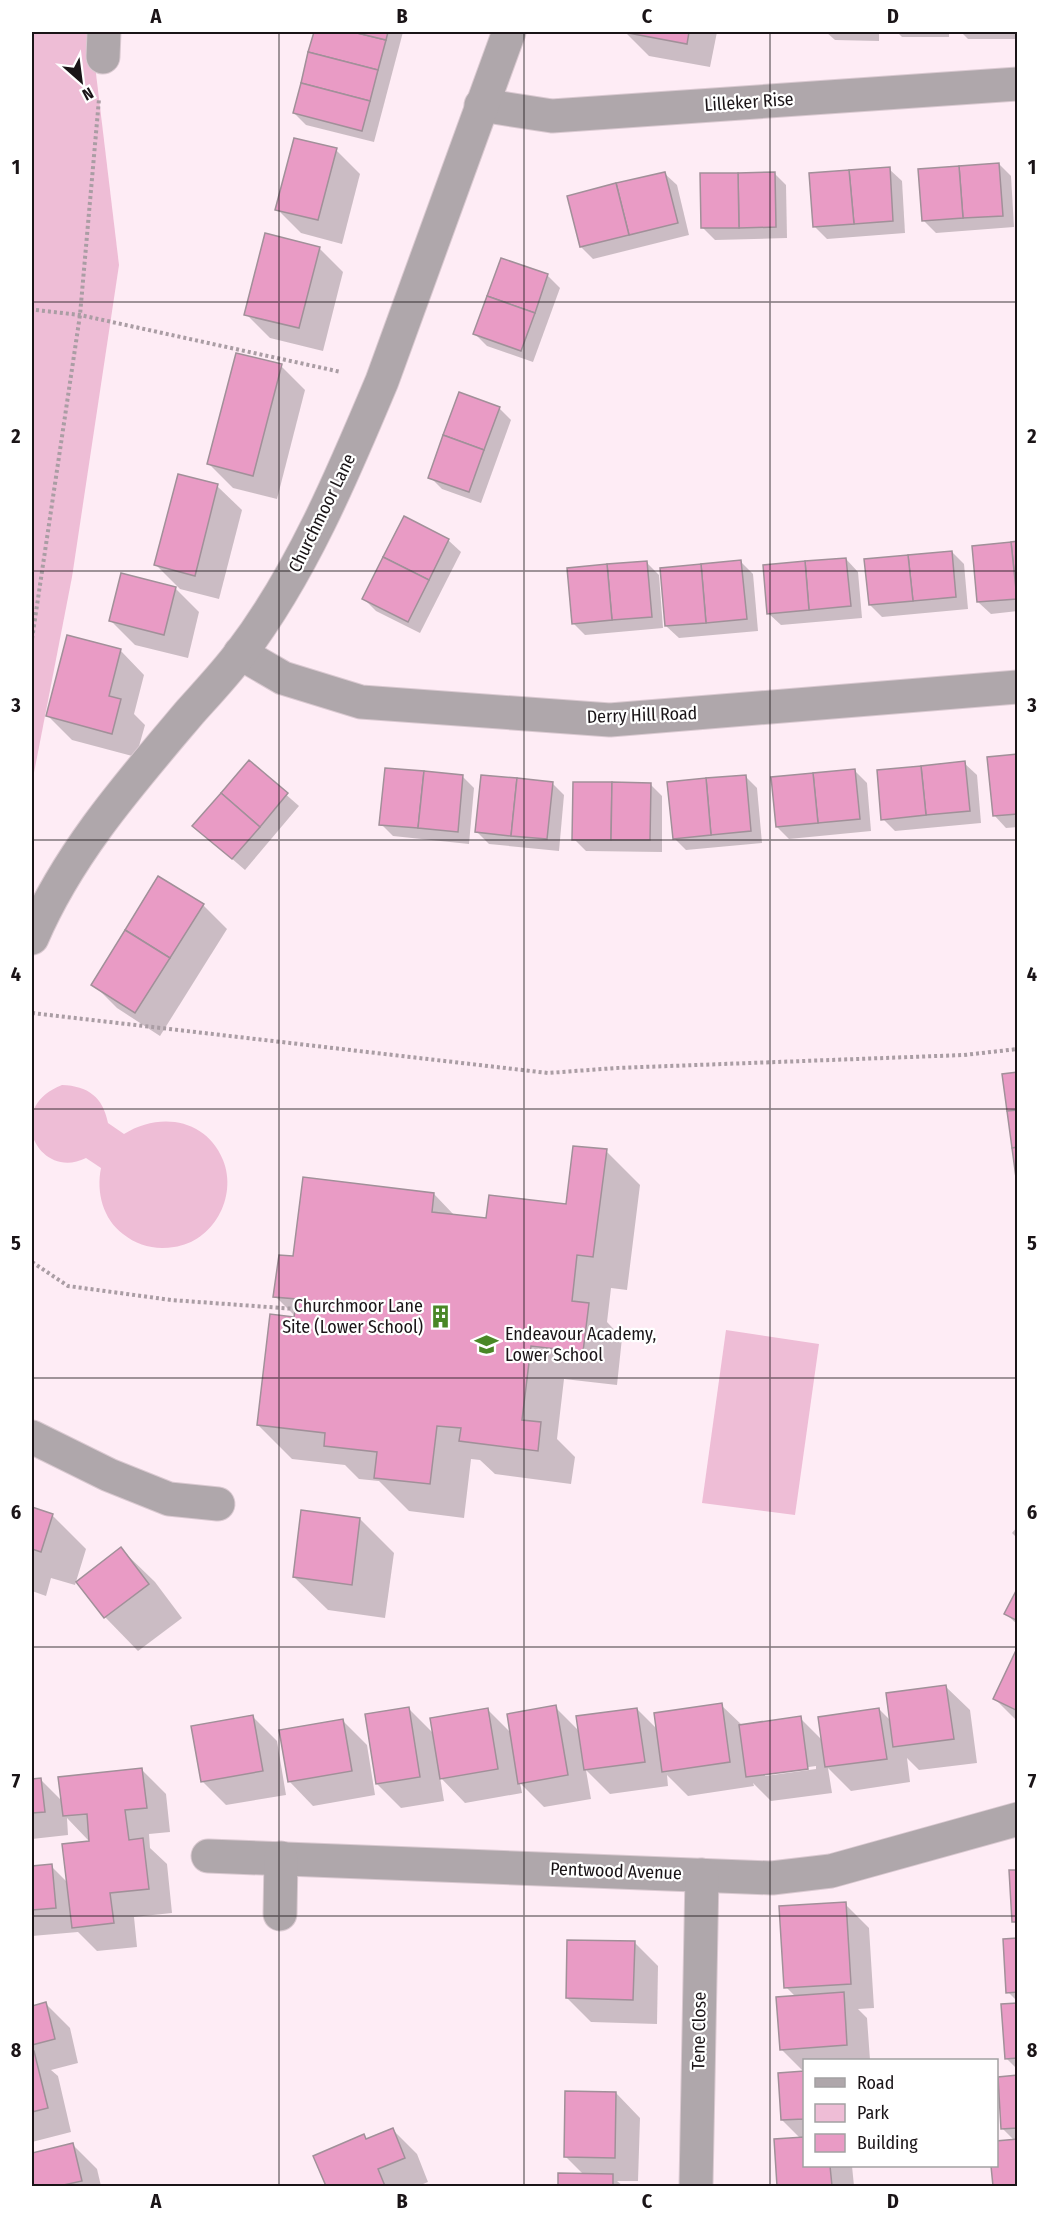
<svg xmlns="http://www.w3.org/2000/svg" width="1049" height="2218" font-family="'Fira Sans Condensed',sans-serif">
	<rect width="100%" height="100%" fill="#feecf5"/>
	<g fill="#eebdd6">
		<path d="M32,32H91L119,265L72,577L32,783Z"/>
		<path d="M62,1085C88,1086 103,1097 108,1123L124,1134C159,1112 206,1118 223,1160C238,1197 213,1242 174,1247C155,1250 138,1246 123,1234C103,1219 96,1192 101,1168L86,1158C39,1182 2,1108 62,1085Z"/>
		<path d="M726,1330L819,1344L795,1515L702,1503Z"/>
	</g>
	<g fill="#0003" fill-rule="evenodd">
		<path d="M315,32H403L374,142L306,125L294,113Z"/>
		<path d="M625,32H717L710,67L649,56Z"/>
		<path d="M826,32H879V41L835,40Z"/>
		<path d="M897,32H949V37H902Z"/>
		<path d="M961,32H1016V39H968Z"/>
		<path d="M336,150L360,174L342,244L301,233L277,209Z"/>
		<path d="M999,164L1011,176L1014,227L936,233L924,221Z"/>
		<path d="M889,169L902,181L905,233L827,239L815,227Z"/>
		<path d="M664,173L677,185L689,235L593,259L581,247Z"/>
		<path d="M774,173L786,185L787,238L715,240L703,228Z"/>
		<path d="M319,248L343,272L323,351L270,338L246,314Z"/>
		<path d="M502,260L548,276L560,288L533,362L487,346L475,334Z"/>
		<path d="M281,366L305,390L277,499L233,488L209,464Z"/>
		<path d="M499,408L511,420L481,503L442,489L430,477Z"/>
		<path d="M217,486L242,510L219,599L180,589L156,565Z"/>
		<path d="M448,540L461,552L420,633L376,611L364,599Z"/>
		<path d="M1018,543V611L991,614L978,602Z"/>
		<path d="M952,552L964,564L968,609L882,617L870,605Z"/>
		<path d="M846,559L858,572L862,618L781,625L768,613Z"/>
		<path d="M740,561L753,574L758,631L679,638L666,626Z"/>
		<path d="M646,562L659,575L663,628L585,635L573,623Z"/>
		<path d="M175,588L199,612L188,658L135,645L111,621Z"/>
		<path d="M120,650L144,675L134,714L145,725L136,757L72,740L48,716Z"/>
		<path d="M1018,755V827L1006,828L994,815Z"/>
		<path d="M249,762L299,806L245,870L194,826Z"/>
		<path d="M964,763L977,775L981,823L895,831L883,819Z"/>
		<path d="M855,771L867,783L871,831L789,839L777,827Z"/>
		<path d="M462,776L474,788L469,844L393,836L381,824Z"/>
		<path d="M745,776L757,788L762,843L686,850L674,838Z"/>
		<path d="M552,783L564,795L559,851L489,844L477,832Z"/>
		<path d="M650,784L662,796V852L586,851L574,839Z"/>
		<path d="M203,905L227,929L160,1036L117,1008L93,984Z"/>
		<path d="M606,1151L640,1185L627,1290L611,1288L607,1322L622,1338L617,1385L564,1379L557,1439L575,1457L571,1484L495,1474L480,1460L471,1459L464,1518L409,1511L379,1481L359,1479L345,1465L292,1459L258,1425L298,1319L275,1296L295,1258L434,1194L455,1216L488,1220L567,1206Z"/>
		<path d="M32,1509L52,1515L86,1549L75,1585L51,1578L46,1596L32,1591Z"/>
		<path d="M360,1519L394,1553L385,1618L328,1610L294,1577Z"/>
		<path d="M1018,1526V1539L1012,1533Z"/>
		<path d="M121,1549L155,1582L182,1618L138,1651L105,1617Z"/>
		<path d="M1018,1590V1625L1006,1614Z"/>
		<path d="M1018,1650V1722L995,1699Z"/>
		<path d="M945,1686L970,1710L977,1763L919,1770L907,1758L910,1782L851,1791L828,1768L832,1793L771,1801L753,1783L754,1786L688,1796L667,1775L668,1786L610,1794L586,1770L591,1799L544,1807L520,1783L522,1793L465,1803L440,1777L444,1801L401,1808L377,1784L408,1708L434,1734L488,1710L512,1734L555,1707L580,1732L637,1709L658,1730L721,1705L743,1726L800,1718L823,1741L879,1709L892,1722ZM816,1766V1769L765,1776V1773Z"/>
		<path d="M253,1717L277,1741L286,1795L226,1805L202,1781Z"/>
		<path d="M343,1721L367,1745L375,1795L313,1806L289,1781Z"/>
		<path d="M142,1770L166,1794L170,1832L149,1834L150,1848L167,1864L172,1913L134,1917L137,1947L97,1951L78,1932L32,1936V1867L51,1866L68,1883L91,1842V1839L88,1840L67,1818L68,1835L32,1839V1781L41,1780L63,1802Z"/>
		<path d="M845,1904L869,1928L874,2008L858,2009L867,2018L870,2060H804V2072L781,2049L796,1997L786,1987Z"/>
		<path d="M1018,1940V2002L1008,1992Z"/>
		<path d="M634,1942L658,1966L657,2024L591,2022L567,1998Z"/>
		<path d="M46,2004L70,2028L78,2063L51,2070L58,2076L71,2132L32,2142V2008Z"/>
		<path d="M1018,2005V2070L1006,2058Z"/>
		<path d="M804,2073V2166H852L854,2186H778L776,2140L801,2139L782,2120L780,2074Z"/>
		<path d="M1018,2077V2186H994L993,2166H996L1015,2141L1002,2128Z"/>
		<path d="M616,2093L640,2118L638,2181H617L623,2186H560V2174L584,2175L565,2156Z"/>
		<path d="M393,2130L417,2154L428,2182L418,2186H327L315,2156L364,2136L367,2140Z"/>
		<path d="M73,2145L97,2169L101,2186H32V2155Z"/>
	</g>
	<g fill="#e99bc5" stroke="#a19099" stroke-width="1.5">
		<path d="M314,32H353L386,40L378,70L308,52Z"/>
		<path d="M353,32H388L386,40Z"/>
		<path d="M623,32H689L687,44Z"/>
		<path d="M308,52L378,70L370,101L301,83Z"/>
		<path d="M301,83L370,101L362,131L293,113Z"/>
		<path d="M294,138L337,148L318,220L275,210Z"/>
		<path d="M999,163L1003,216L963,218L959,166Z"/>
		<path d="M959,166L963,218L922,221L918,169Z"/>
		<path d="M890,167L893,221L854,224L849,170Z"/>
		<path d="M849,170L854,224L813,227L809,173Z"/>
		<path d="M665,172L678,223L629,235L616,183Z"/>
		<path d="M775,172L776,227L739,228L738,173Z"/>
		<path d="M700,173H738L739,228H701Z"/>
		<path d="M616,183L629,235L580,247L567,196Z"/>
		<path d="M265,233L320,247L299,328L244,315Z"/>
		<path d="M501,258L548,274L535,313L487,296Z"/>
		<path d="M487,296L535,313L521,351L473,334Z"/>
		<path d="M236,353L282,364L253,476L207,464Z"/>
		<path d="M459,392L500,407L484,450L443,435Z"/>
		<path d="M443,435L484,450L469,492L428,478Z"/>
		<path d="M178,474L218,484L195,576L154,565Z"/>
		<path d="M404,516L449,539L429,580L383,557Z"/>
		<path d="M1018,541V599H1017L1011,542Z"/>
		<path d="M1011,542L1017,599L977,602L972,546Z"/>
		<path d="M952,551L956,597L913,601L908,555Z"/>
		<path d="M908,555L913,601L869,605L864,559Z"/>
		<path d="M383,557L429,580L408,622L362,599Z"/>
		<path d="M846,558L851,606L809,610L805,561Z"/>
		<path d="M741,560L747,619L706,623L701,564Z"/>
		<path d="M647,561L652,617L612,620L607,564Z"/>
		<path d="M805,561L809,610L767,614L763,565Z"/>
		<path d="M607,564L612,620L572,624L567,568Z"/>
		<path d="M701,564L706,623L665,626L660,568Z"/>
		<path d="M121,573L176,587L164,635L109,621Z"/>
		<path d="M67,635L121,649L109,696L121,699L112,734L46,716Z"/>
		<path d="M1018,754V814L993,816L987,757Z"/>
		<path d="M249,760L288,793L260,827L221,793Z"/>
		<path d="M965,761L970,811L926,815L921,766Z"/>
		<path d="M921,766L926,815L881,820L877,770Z"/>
		<path d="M385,768L424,771L418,828L379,825Z"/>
		<path d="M855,769L860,819L818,823L813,773Z"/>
		<path d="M424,771L463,775L458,832L418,828Z"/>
		<path d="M813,773L818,823L776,827L771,777Z"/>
		<path d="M481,775L517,778L511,836L475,832Z"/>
		<path d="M746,775L751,831L711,835L706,778Z"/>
		<path d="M517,778L553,782L547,839L511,836Z"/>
		<path d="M706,778L711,835L673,839L667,782Z"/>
		<path d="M573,782H612L611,840H572Z"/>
		<path d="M612,782L651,783L650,840H611Z"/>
		<path d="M221,793L260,827L232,859L192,826Z"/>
		<path d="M158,876L204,904L170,958L125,930Z"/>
		<path d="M125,930L170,958L135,1013L91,985Z"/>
		<path d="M1018,1072V1110L1007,1111L1002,1074Z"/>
		<path d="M1018,1110V1147L1012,1148L1007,1111Z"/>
		<path d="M573,1146L607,1149L593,1257L577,1255L572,1301L589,1303L583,1352L531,1346L522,1420L541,1422L538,1451L459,1441L461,1428L437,1426L430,1484L374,1478L377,1452L324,1446L325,1433L257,1425L270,1314L294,1317L297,1299L273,1297L279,1255L293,1256L303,1177L434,1193L432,1212L486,1218L489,1195L566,1204Z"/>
		<path d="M1018,1147V1185H1017L1012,1148Z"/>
		<path d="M32,1507L53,1514L41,1552L32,1549Z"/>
		<path d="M301,1510L360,1518L352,1585L293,1577Z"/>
		<path d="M121,1547L149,1584L104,1618L76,1582Z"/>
		<path d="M1018,1587V1621L1004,1614Z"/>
		<path d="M1018,1646V1711L993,1699Z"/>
		<path d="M946,1685L954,1739L893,1747L886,1693Z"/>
		<path d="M722,1703L730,1762L662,1772L654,1713Z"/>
		<path d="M556,1705L568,1775L518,1784L507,1714Z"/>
		<path d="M409,1707L420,1777L376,1784L365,1714Z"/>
		<path d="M488,1708L498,1769L440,1779L430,1718Z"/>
		<path d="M637,1708L645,1762L584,1770L576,1716Z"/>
		<path d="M879,1708L887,1759L825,1767L818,1717Z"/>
		<path d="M253,1715L263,1771L201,1782L191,1726Z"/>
		<path d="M801,1716L808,1769L746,1777L739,1725Z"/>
		<path d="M343,1719L352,1771L288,1782L279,1730Z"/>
		<path d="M142,1768L147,1808L125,1810L129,1840L143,1838L149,1889L110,1893L114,1923L72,1928L62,1844L89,1841L87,1814L63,1816L58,1777Z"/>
		<path d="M41,1778L45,1812L32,1813V1779Z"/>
		<path d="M52,1864L56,1908L32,1910V1866Z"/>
		<path d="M1009,1870H1018V1922H1012Z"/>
		<path d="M846,1902L851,1984L784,1988L779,1906Z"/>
		<path d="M1018,1938V1992L1006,1993L1003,1939Z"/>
		<path d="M567,1940L635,1941L633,2000L566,1998Z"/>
		<path d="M844,1992L847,2045L780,2050L776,1997Z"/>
		<path d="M46,2002L55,2039L32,2045V2006Z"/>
		<path d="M1018,2003V2058L1005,2059L1001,2004Z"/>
		<path d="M32,2051H34L48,2108L32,2112Z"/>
		<path d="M804,2071V2119L781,2120L778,2073Z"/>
		<path d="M1018,2075V2128L1001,2129L998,2077Z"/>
		<path d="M565,2091L616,2092L615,2158L564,2157Z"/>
		<path d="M393,2128L405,2158L378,2169L385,2186H326L313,2156L364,2134L366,2139Z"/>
		<path d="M804,2137V2166H830L832,2186H777L774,2139Z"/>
		<path d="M1018,2139V2186H993L991,2166H996V2141Z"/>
		<path d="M73,2143L82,2181L59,2186H32V2153Z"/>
		<path d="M558,2173L613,2174V2186H558Z"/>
	</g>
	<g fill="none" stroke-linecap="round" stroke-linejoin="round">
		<defs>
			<g id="minor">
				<path d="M103,57L104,32"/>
				<path d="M481,105L552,116L1018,84"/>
				<path d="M240,653L283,678L361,702L610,720L1018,687"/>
				<path d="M32,938C69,852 130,783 190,712C207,693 225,674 240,654C301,574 343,474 382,381L509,32"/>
				<path d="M32,1437L109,1475L169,1499L218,1504"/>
				<path d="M208,1856L772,1878L831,1871L1018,1819"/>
				<path d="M280,1914L281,1858"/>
				<path d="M696,2186L702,1875"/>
			</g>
		</defs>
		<use href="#minor" stroke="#dac9d1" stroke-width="35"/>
		<g stroke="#aa9da4" stroke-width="4" stroke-dasharray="3 3" stroke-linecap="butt">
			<path d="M36,310L80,315L341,372"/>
			<path d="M32,639L80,315L99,99"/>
			<path d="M32,1013L548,1073L616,1068L964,1055L1018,1049"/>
			<path d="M32,1262L68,1286L171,1300L296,1309"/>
		</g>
		<use href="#minor" stroke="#afa7ab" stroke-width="33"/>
	</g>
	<path fill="none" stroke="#1a1417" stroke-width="1.5" stroke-opacity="0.55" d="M279,32V2186M524,32V2186M770,32V2186M32,302H1018M32,571H1018M32,840H1018M32,1109H1018M32,1378H1018M32,1647H1018M32,1916H1018"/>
	<defs>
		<symbol id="building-bare" viewBox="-9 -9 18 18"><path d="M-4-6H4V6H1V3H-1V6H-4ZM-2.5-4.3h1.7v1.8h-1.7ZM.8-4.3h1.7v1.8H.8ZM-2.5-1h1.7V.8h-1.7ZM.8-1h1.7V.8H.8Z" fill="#498726" stroke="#fff" stroke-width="2.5" paint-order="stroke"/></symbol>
		<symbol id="school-bare" viewBox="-9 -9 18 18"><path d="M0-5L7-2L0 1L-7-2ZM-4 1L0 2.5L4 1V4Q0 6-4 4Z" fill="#498726" stroke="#fff" stroke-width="2.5" paint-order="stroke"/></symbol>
	</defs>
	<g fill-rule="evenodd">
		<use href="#building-bare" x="424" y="1300" width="33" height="33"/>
		<use href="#school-bare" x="470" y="1328" width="33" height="33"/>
	</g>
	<g text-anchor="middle" stroke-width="4.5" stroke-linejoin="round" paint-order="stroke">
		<g font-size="18" fill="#1a1417" stroke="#fff">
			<text transform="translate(749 102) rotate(-4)" y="6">Lilleker Rise</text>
			<text transform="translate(322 513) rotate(-64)" y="6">Churchmoor Lane</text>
			<text transform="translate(642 715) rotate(-2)" y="6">Derry Hill Road</text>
			<text transform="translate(616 1871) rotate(2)" y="6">Pentwood Avenue</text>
			<text transform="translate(699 2031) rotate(-89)" y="6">Tene Close</text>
		</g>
		<g font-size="18" fill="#1a1417" stroke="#fff" text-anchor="end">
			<text x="423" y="1312">Churchmoor Lane<tspan x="423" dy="21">Site (Lower School)</tspan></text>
			<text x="505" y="1340" text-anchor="start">Endeavour Academy,<tspan x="505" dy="21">Lower School</tspan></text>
		</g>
	</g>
	<rect width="1049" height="2218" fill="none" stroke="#ffffff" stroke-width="66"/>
	<rect x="803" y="2059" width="195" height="108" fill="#ffffff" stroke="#a3a1a2" stroke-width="1.5"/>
	<rect x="815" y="2078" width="30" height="9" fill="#afa7ab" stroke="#a3a1a2" stroke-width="1.5"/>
	<text x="857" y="2089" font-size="18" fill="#1a1417">Road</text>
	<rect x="815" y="2104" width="30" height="18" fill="#eebdd6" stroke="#a3a1a2" stroke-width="1.5"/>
	<text x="857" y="2119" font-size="18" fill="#1a1417">Park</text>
	<rect x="815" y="2134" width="30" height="18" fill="#e99bc5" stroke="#a3a1a2" stroke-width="1.5"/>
	<text x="857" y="2149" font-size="18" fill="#1a1417">Building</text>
	<g transform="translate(81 81) rotate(152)" stroke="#ffffff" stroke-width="4.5" paint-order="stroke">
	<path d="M0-4.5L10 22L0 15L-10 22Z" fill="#1a1417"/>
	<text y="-9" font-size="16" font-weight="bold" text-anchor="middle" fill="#1a1417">N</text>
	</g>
	<rect x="33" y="33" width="983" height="2152" fill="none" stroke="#1a1417" stroke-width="2"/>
	<g font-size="20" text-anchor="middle" font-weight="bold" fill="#1a1417">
		<text x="156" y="23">A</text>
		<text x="402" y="23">B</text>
		<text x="647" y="23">C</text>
		<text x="893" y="23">D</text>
		<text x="16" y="174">1</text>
		<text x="1032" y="174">1</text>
		<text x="16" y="443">2</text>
		<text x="1032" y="443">2</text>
		<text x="16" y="712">3</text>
		<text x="1032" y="712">3</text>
		<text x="16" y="981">4</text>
		<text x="1032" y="981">4</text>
		<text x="16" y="1250">5</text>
		<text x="1032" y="1250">5</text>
		<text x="16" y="1519">6</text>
		<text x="1032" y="1519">6</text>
		<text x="16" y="1788">7</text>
		<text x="1032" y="1788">7</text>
		<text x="16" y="2057">8</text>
		<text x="1032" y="2057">8</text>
		<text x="156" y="2208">A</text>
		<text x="402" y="2208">B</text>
		<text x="647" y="2208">C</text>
		<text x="893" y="2208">D</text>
	</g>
</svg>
